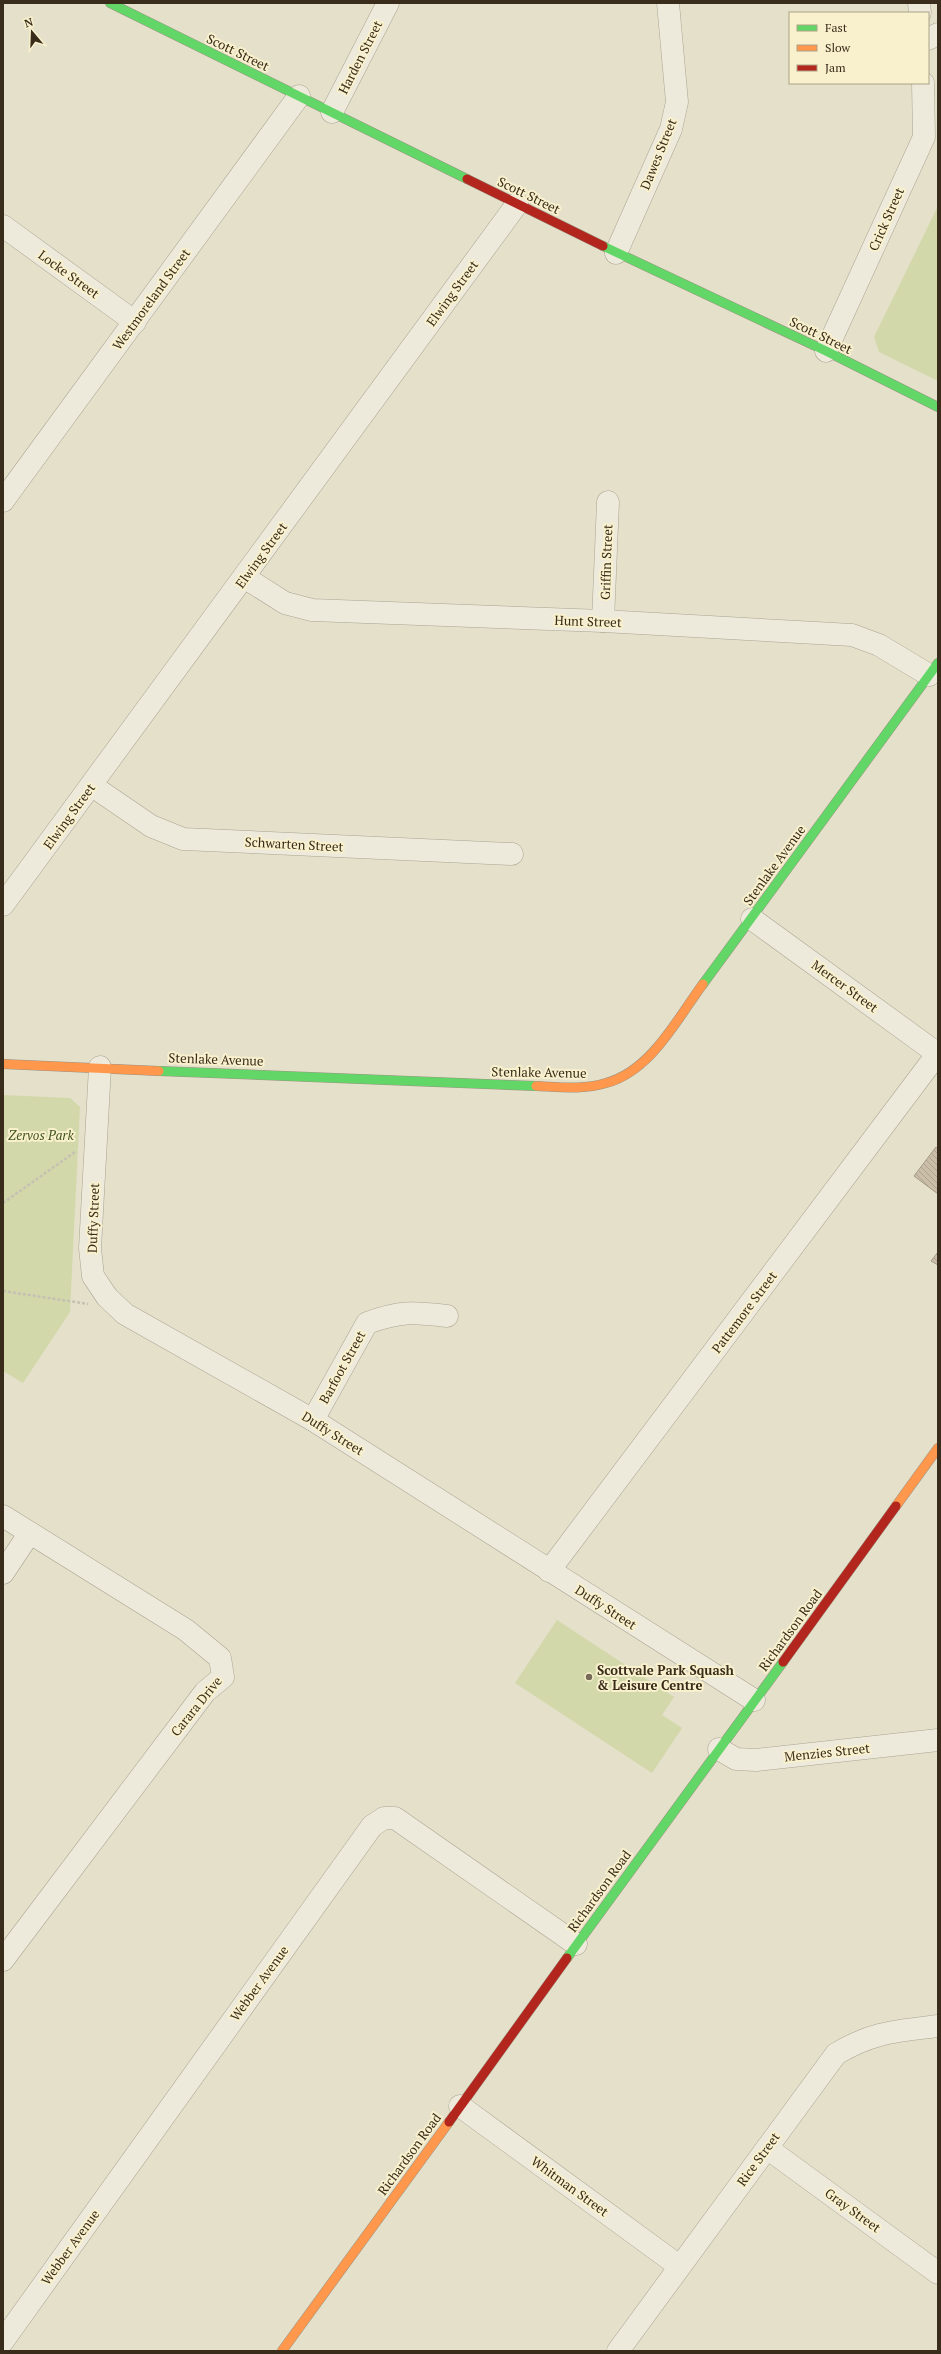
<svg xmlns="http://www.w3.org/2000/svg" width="941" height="2354" font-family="'PT Serif',serif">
	<defs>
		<pattern id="building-back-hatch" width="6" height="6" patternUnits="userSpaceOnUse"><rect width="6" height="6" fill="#cabea9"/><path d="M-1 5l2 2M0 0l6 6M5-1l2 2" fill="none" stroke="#aea391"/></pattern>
	</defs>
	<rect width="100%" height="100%" fill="#e5e0c9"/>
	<g fill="#d2d8aa">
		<path d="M938,206V381L879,352L874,337Z"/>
		<path d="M3,1095L70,1098L80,1107L70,1312L23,1383L3,1371Z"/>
		<path d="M557,1620L674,1697L662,1715L682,1728L652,1773L515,1683Z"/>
	</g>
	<g fill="url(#building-back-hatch)" stroke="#a59b88">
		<path d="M936,1147L938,1149V1194L914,1176Z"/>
		<path d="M938,1252V1265L931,1261Z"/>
	</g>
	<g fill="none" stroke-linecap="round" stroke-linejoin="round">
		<defs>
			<g id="street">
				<path d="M919,3L920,13"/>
				<path d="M928,39L938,34"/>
				<path d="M332,112L388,3"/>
				<path d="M3,226L135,322"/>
				<path d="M616,253L671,129L677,102L668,3"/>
				<path d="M826,351L924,137L923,83"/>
				<path d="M3,501L299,96"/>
				<path d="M244,577L285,603L312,610L603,621L852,635L879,645L929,675"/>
				<path d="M603,621L608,502"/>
				<path d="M91,785L151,826L183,839L512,854"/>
				<path d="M3,905L517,204"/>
				<path d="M752,919L938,1054"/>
				<path d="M100,1067L90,1248L93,1276L107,1297L125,1314L313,1420L754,1700"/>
				<path d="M313,1420L367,1323C400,1311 412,1312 447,1316"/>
				<path d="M3,1516L186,1630L220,1658L223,1677L205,1692L3,1960"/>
				<path d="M549,1571L938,1053"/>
				<path d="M3,1573L29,1534"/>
				<path d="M719,1749L736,1759L756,1760L938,1740"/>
				<path d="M460,2106L679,2266"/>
				<path d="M767,2148L938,2273"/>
				<path d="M3,2341L372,1826L384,1818H395L576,1944"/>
				<path d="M618,2351L836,2054C872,2032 897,2031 938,2026"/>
			</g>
			<g id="fast">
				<path d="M110,3L467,179"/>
				<path d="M603,246L826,351L938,407"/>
				<path d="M703,984L938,663"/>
				<path d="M159,1071L536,1086"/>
				<path d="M567,1958L783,1662"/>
			</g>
			<g id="slow">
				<path d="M3,1064L159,1071"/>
				<path d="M536,1086C560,1087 583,1090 606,1083C651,1071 677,1019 703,984"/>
				<path d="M896,1506L938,1448"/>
				<path d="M282,2351L449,2122"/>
			</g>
			<g id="jam">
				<path d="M467,179L603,246"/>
				<path d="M783,1662L896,1506"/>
				<path d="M449,2122L567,1958"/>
			</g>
		</defs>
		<use href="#street" stroke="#aaa493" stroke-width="23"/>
		<use href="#fast" stroke="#9a9383" stroke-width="10"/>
		<use href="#slow" stroke="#9a9383" stroke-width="10"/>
		<use href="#jam" stroke="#9a9383" stroke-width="10"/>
		<g stroke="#c5c1b2" stroke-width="2.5" stroke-dasharray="3 2" stroke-linecap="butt">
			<path d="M3,1203L75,1152"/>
			<path d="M3,1291L88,1304"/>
		</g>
		<use href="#street" stroke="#ede9db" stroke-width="22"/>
		<use href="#fast" stroke="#63d668" stroke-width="9"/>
		<use href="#slow" stroke="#ff974d" stroke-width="9"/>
		<use href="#jam" stroke="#b3261e" stroke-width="9"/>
	</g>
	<circle fill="#756b57" stroke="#f9f1cd" stroke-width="1.5" cx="589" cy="1677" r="4"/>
	<g text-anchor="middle" stroke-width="4" stroke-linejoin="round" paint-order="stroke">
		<g font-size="13" fill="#392c1a" stroke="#f9f1cd">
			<text transform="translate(238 52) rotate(26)" y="5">Scott Street</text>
			<text transform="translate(360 57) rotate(-63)" y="5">Harden Street</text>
			<text transform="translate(658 154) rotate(-68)" y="5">Dawes Street</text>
			<text transform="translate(529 195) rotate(26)" y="5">Scott Street</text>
			<text transform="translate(886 219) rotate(-66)" y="5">Crick Street</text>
			<text transform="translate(69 274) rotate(36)" y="5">Locke Street</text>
			<text transform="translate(452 293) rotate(-54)" y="5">Elwing Street</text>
			<text transform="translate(151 299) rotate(-54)" y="5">Westmoreland Street</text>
			<text transform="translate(821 335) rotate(26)" y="5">Scott Street</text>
			<text transform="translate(261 555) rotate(-54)" y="5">Elwing Street</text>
			<text transform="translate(606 562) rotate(-88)" y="5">Griffin Street</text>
			<text transform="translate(588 621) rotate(2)" y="5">Hunt Street</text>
			<text transform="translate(69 816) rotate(-54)" y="5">Elwing Street</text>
			<text transform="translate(294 844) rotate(3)" y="5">Schwarten Street</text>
			<text transform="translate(774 865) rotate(-54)" y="5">Stenlake Avenue</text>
			<text transform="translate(845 986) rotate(36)" y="5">Mercer Street</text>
			<text transform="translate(216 1059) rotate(2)" y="5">Stenlake Avenue</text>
			<text transform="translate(539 1072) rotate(1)" y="5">Stenlake Avenue</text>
			<text transform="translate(93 1218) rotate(-88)" y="5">Duffy Street</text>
			<text transform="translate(744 1312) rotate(-53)" y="5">Pattemore Street</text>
			<text transform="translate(342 1367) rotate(-61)" y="5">Barfoot Street</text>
			<text transform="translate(333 1433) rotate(32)" y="5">Duffy Street</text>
			<text transform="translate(606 1607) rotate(33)" y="5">Duffy Street</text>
			<text transform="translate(790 1630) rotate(-54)" y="5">Richardson Road</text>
			<text transform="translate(196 1706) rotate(-51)" y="5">Carara Drive</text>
			<text transform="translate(827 1752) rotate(-6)" y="5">Menzies Street</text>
			<text transform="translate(599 1891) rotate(-54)" y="5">Richardson Road</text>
			<text transform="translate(259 1983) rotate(-54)" y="5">Webber Avenue</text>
			<text transform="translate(409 2154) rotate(-54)" y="5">Richardson Road</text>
			<text transform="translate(758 2159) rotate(-54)" y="5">Rice Street</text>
			<text transform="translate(570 2186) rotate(36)" y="5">Whitman Street</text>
			<text transform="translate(853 2210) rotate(36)" y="5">Gray Street</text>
			<text transform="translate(70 2247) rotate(-54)" y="5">Webber Avenue</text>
		</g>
		<g font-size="13" font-style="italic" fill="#43571f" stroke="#f9f1cd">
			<text x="41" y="1140">Zervos Park</text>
		</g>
		<g font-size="13" font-weight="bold" fill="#392c1a" stroke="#f9f1cd" text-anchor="start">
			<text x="597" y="1675">Scottvale Park Squash<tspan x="597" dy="15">&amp; Leisure Centre</tspan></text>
		</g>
	</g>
	<rect width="941" height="2354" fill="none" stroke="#392c1a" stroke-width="8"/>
	<rect x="789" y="12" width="140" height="72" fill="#f9f1cd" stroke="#aca285"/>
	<rect x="797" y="25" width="20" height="6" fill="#63d668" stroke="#aca285"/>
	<text x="825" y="32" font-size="12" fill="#392c1a">Fast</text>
	<rect x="797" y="45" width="20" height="6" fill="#ff974d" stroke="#aca285"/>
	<text x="825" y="52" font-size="12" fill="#392c1a">Slow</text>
	<rect x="797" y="65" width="20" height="6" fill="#b3261e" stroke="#aca285"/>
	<text x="825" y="72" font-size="12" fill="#392c1a">Jam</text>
	<g transform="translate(32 32) rotate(341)" stroke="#f9f1cd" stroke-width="3" paint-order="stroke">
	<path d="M0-3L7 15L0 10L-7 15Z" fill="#392c1a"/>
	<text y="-6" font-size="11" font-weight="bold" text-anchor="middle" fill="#392c1a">N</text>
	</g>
</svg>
